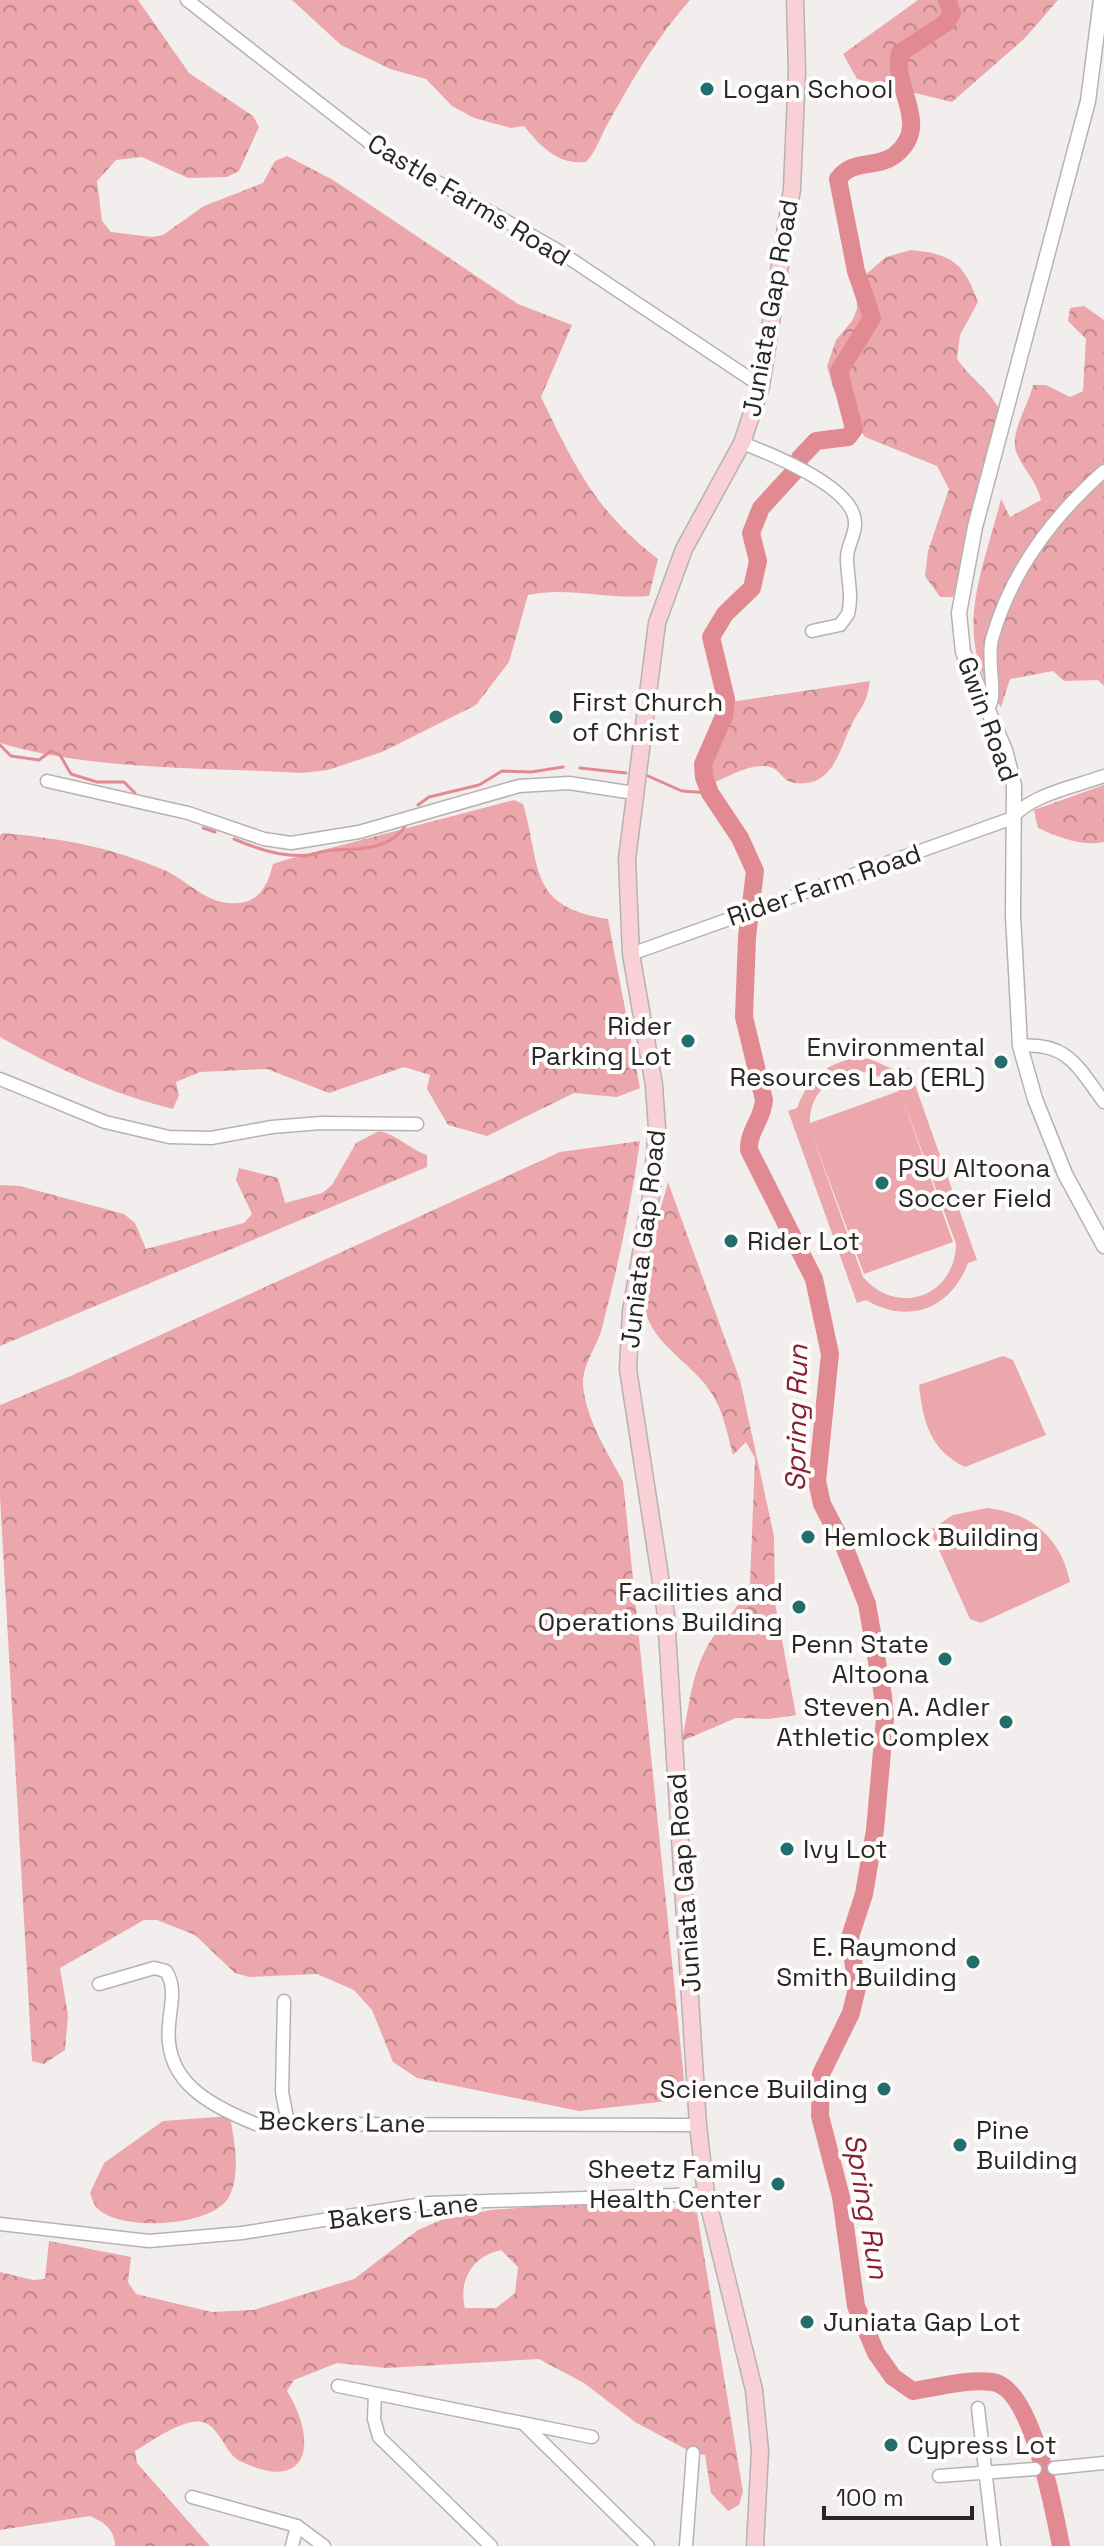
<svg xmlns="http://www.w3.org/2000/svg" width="1104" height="2546" font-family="'Space Grotesk',sans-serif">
	<defs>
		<pattern id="forest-crowns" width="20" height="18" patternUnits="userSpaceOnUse" patternTransform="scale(2)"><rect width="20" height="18" fill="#eba7ab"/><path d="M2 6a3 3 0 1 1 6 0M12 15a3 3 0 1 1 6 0" fill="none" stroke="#be888b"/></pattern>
	</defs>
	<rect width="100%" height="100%" fill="#f3eeee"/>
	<g fill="url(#forest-crowns)" fill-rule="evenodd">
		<path d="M0,0H138L189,73L253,116L259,127L239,171L227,177L188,178L142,157L116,160L97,181L102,221L111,232L152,237L163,235L204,206L263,183L275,161L287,156L333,180L518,304L572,325L541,397C575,467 595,510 658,559L649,596C609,600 567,586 528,595L509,662L476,705L382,752L328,770L302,773C204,767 93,771 0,743Z"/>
		<path d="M292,0H690C657,37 631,82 607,125C600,138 596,151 586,162C558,165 541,147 524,126L511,128L474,118L452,106L426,79L390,69L341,45Z"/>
		<path d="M918,0H1058L1025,38L952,102L857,79L843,54Z"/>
		<path d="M911,250C952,254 964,263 978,302L960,335L957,359C972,380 991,391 1002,414L953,597H940L925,576L928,551L949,489L937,466L865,437L834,391L827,366L836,340L852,321L857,309L856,283L886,257Z"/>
		<path d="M1084,306L1104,320V686L1098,680L1064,681L1053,671L1010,679L1001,707C950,636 982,575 1001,499L1010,517L1041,500C1037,482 1024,470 1017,454C1008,434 1029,405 1033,385H1046L1070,397L1083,391L1086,339L1068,321L1070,308Z"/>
		<path d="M870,681C866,707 861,705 851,726C839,750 833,788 795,783C784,782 782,774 775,769C758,759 730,776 715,782L706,771L711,736L730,702Z"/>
		<path d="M1104,785V842C1083,847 1058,837 1038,828L1034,810Z"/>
		<path d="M514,800L523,804C542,869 527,906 608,919L640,1088L617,1097L574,1093L487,1136L448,1125L427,1089L430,1075L404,1067L329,1093L267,1069L200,1072L176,1082L179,1095L173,1109C112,1094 55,1068 0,1037V835L3,833C64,839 107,846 164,870C185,879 205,902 229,903C257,906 267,888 273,864L285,860Z"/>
		<path d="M379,1131C398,1135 409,1149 427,1155V1167L0,1346V1185L20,1186L124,1214L135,1223L146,1249L244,1223L252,1214L236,1180L239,1168L278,1178L285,1203L322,1193L332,1185L356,1143Z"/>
		<path d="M640,1141C631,1205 618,1266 602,1328C597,1347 582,1365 583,1385C586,1419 607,1452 623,1481L686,2099L579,2111L417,2078L393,2062L372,2010L354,1990L317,1974L249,1977L235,1973L195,1935L157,1920H144L60,1968L68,2015L65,2050L44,2064L32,2061L0,1497V1405L73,1375L560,1152Z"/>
		<path d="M668,1182L740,1380L774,1536L775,1603L796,1715L769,1719L736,1718L682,1741C689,1708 691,1675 708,1645C721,1623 740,1608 750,1583L755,1458L746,1442L733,1455C727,1433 723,1409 710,1391C687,1357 646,1343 643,1297C640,1265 660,1214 668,1182Z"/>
		<path d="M230,2116C234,2142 241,2170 230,2195C216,2227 122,2232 98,2209C94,2206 92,2198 90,2193L104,2163L163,2121Z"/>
		<path d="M568,2204L684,2209L697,2213L743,2492L739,2505L728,2511L711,2493L705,2455L693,2453L635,2422L584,2383L539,2359L387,2368L337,2363L294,2380L287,2391C318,2441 310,2495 240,2461C225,2454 220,2426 202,2422C183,2418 151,2442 135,2451L137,2463L210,2546H115C115,2530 104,2522 90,2516L0,2530V2272L33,2280L45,2279L49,2241L131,2257L128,2282L136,2294L212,2312L253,2310L354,2279L418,2230L441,2220L491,2210ZM501,2250L518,2267L515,2293L496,2308H465C458,2280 473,2256 501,2250Z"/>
	</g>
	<g fill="#eba7ab" fill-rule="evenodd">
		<path d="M854,1058L870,1059L899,1072L909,1068L977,1260L968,1263C951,1309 908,1325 866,1300L857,1303L788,1111L797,1108C808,1079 824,1065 854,1058ZM860,1071L884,1078L899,1091L810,1123C809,1093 832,1074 860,1071ZM901,1094L956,1244C955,1297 897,1317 863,1277L809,1127L864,1274L953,1242Z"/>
		<path d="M1003,1356L1013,1360L1046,1435L965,1467C930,1450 923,1422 919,1385Z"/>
		<path d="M987,1508C1032,1513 1061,1538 1070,1582L981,1623L970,1619L930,1530L953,1515Z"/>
	</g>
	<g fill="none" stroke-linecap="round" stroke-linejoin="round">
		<g stroke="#e28a91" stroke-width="3">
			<path d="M0,745L11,756L39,760L51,751L60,755L71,774L97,782H124L135,793"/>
			<path d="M580,768L626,773"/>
			<path d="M648,776L682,791L710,793"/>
			<path d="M418,805L429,797L479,785L502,771L531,772L563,767"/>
			<path d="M203,828L215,832"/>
			<path d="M234,839C257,849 283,858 308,855C317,854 324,850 333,850C361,849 390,850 407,824"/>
		</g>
		<path stroke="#e28a91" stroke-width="18" d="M947,0L952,13L947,22L900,53C891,87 933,125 895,155C877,169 853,158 838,179L856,271L872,318L839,371L854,429L848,437L816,441L800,458L794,472L761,508L751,533L758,561L752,588L725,614L711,637L726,699L724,716L703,764L704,777L710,793L740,838L755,871L747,937L744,1017L764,1100C763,1119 748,1131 749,1150L814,1279L830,1354L817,1481L822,1504L844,1546L867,1604L883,1696L885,1718L875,1830L864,1894L850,1937L857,1988L851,2013L821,2074L820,2116L841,2197L856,2306L876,2353L893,2377L913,2391C938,2387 967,2379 992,2382C1032,2386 1054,2511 1061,2546"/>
		<defs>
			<g id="minor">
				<path d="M187,0L374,146L557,250L761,386"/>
				<path d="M742,443C771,454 854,487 855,522C856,535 847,545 847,558C847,577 853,596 848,614L840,625L812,631"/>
				<path d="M987,709C999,699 986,662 992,639C1011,571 1052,517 1104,471"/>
				<path d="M47,781L188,813L264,839L291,843L359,832L519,786L569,783L634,793"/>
				<path d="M631,954L1010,819C1035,793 1071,788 1104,776"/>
				<path d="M1020,1046C1069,1042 1078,1068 1104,1102"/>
				<path d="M0,1079L105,1122L169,1137L211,1138L272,1127L321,1123L417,1124"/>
				<path d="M99,1984L154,1968L166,1971C177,1989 170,2006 169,2025C163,2082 211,2106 256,2124L698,2125"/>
				<path d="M284,2001L282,2092L288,2123"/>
				<path d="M0,2224L149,2241L242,2233L429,2203L706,2194"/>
				<path d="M338,2386L592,2437"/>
				<path d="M375,2394L374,2419L379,2437L491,2546"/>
				<path d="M978,2408L994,2546"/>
				<path d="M524,2424L648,2546"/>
				<path d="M1054,2468L1104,2463"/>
				<path d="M939,2476L1035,2469"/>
				<path d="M192,2497L297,2526L324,2546"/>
				<path d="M292,2546L297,2526"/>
				<path d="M686,2546L693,2453"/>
			</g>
			<path id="tertiary" d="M1101,0L1088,101L975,527L959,613L963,652L1005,750L1014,785L1013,915L1020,1046L1035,1099L1065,1174L1104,1246"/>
			<path id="secondary" d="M755,2546L760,2451L754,2390L706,2194L698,2125L666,1615L628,1369L631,1311L652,1190L657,1128L654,1085L631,954L627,859L657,623L684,549L742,443L761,386L792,189L797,71L795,0"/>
		</defs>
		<use href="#minor" stroke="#b7b2b2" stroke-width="15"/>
		<use href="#tertiary" stroke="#b7b2b2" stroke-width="17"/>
		<use href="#secondary" stroke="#b7b2b2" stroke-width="19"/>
		<use href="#minor" stroke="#fff" stroke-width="12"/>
		<use href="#tertiary" stroke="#fff" stroke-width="14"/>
		<use href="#secondary" stroke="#f8d0d5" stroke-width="16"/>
	</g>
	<g fill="#226e6d" stroke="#fffcfc" stroke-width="3">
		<circle cx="707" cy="89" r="8"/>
		<circle cx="556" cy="717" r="8"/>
		<circle cx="688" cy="1041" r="8"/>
		<circle cx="1001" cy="1062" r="8"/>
		<circle cx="882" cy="1183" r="8"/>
		<circle cx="731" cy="1241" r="8"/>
		<circle cx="808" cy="1537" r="8"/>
		<circle cx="799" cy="1607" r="8"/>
		<circle cx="945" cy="1659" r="8"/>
		<circle cx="1006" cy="1722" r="8"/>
		<circle cx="787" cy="1849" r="8"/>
		<circle cx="973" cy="1962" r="8"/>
		<circle cx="884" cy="2089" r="8"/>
		<circle cx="960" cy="2145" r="8"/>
		<circle cx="778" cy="2184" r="8"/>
		<circle cx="807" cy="2322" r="8"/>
		<circle cx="891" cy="2445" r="8"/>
	</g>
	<g text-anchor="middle" stroke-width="8" stroke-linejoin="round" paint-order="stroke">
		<g font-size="26" fill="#282727" stroke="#fffcfc" text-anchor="start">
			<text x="723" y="98">Logan School</text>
			<text x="572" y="711">First Church<tspan x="572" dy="30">of Christ</tspan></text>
			<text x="672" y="1035" text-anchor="end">Rider<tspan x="672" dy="30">Parking Lot</tspan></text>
			<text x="985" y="1056" text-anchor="end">Environmental<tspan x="985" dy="30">Resources Lab (ERL)</tspan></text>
			<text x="898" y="1177">PSU Altoona<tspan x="898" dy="30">Soccer Field</tspan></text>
			<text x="747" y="1250">Rider Lot</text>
			<text x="824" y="1546">Hemlock Building</text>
			<text x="783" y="1601" text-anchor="end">Facilities and<tspan x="783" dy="30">Operations Building</tspan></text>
			<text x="929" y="1653" text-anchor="end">Penn State<tspan x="929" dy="30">Altoona</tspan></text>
			<text x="990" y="1716" text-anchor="end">Steven A. Adler<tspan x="990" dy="30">Athletic Complex</tspan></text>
			<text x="803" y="1858">Ivy Lot</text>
			<text x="957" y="1956" text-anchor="end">E. Raymond<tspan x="957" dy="30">Smith Building</tspan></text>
			<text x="868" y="2098" text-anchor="end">Science Building</text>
			<text x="976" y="2139">Pine<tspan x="976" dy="30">Building</tspan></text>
			<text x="762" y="2178" text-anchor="end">Sheetz Family<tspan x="762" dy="30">Health Center</tspan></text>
			<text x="823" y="2331">Juniata Gap Lot</text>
			<text x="907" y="2454">Cypress Lot</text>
		</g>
		<g font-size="26" fill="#282727" stroke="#fffcfc">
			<text transform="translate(469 200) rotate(31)" y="9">Castle Farms Road</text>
			<text transform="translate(770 308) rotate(-80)" y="9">Juniata Gap Road</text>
			<text transform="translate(988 719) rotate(70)" y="9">Gwin Road</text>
			<text transform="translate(824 885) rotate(-19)" y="9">Rider Farm Road</text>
			<text transform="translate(643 1239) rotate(-83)" y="9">Juniata Gap Road</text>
			<text transform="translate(684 1883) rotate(-94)" y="9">Juniata Gap Road</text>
			<text transform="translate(342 2122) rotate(1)" y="9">Beckers Lane</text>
			<text transform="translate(403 2211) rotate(-7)" y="9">Bakers Lane</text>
		</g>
		<g font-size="28" font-style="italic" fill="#861f33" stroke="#fffcfc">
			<text transform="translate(796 1418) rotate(-89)" y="10">Spring Run</text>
			<text transform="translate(867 2206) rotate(80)" y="10">Spring Run</text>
		</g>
	</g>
	<path d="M824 2506v12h148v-12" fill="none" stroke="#282727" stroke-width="4"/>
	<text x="836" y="2506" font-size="24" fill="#282727" stroke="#fffcfc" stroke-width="6" paint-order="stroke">100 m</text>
</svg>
